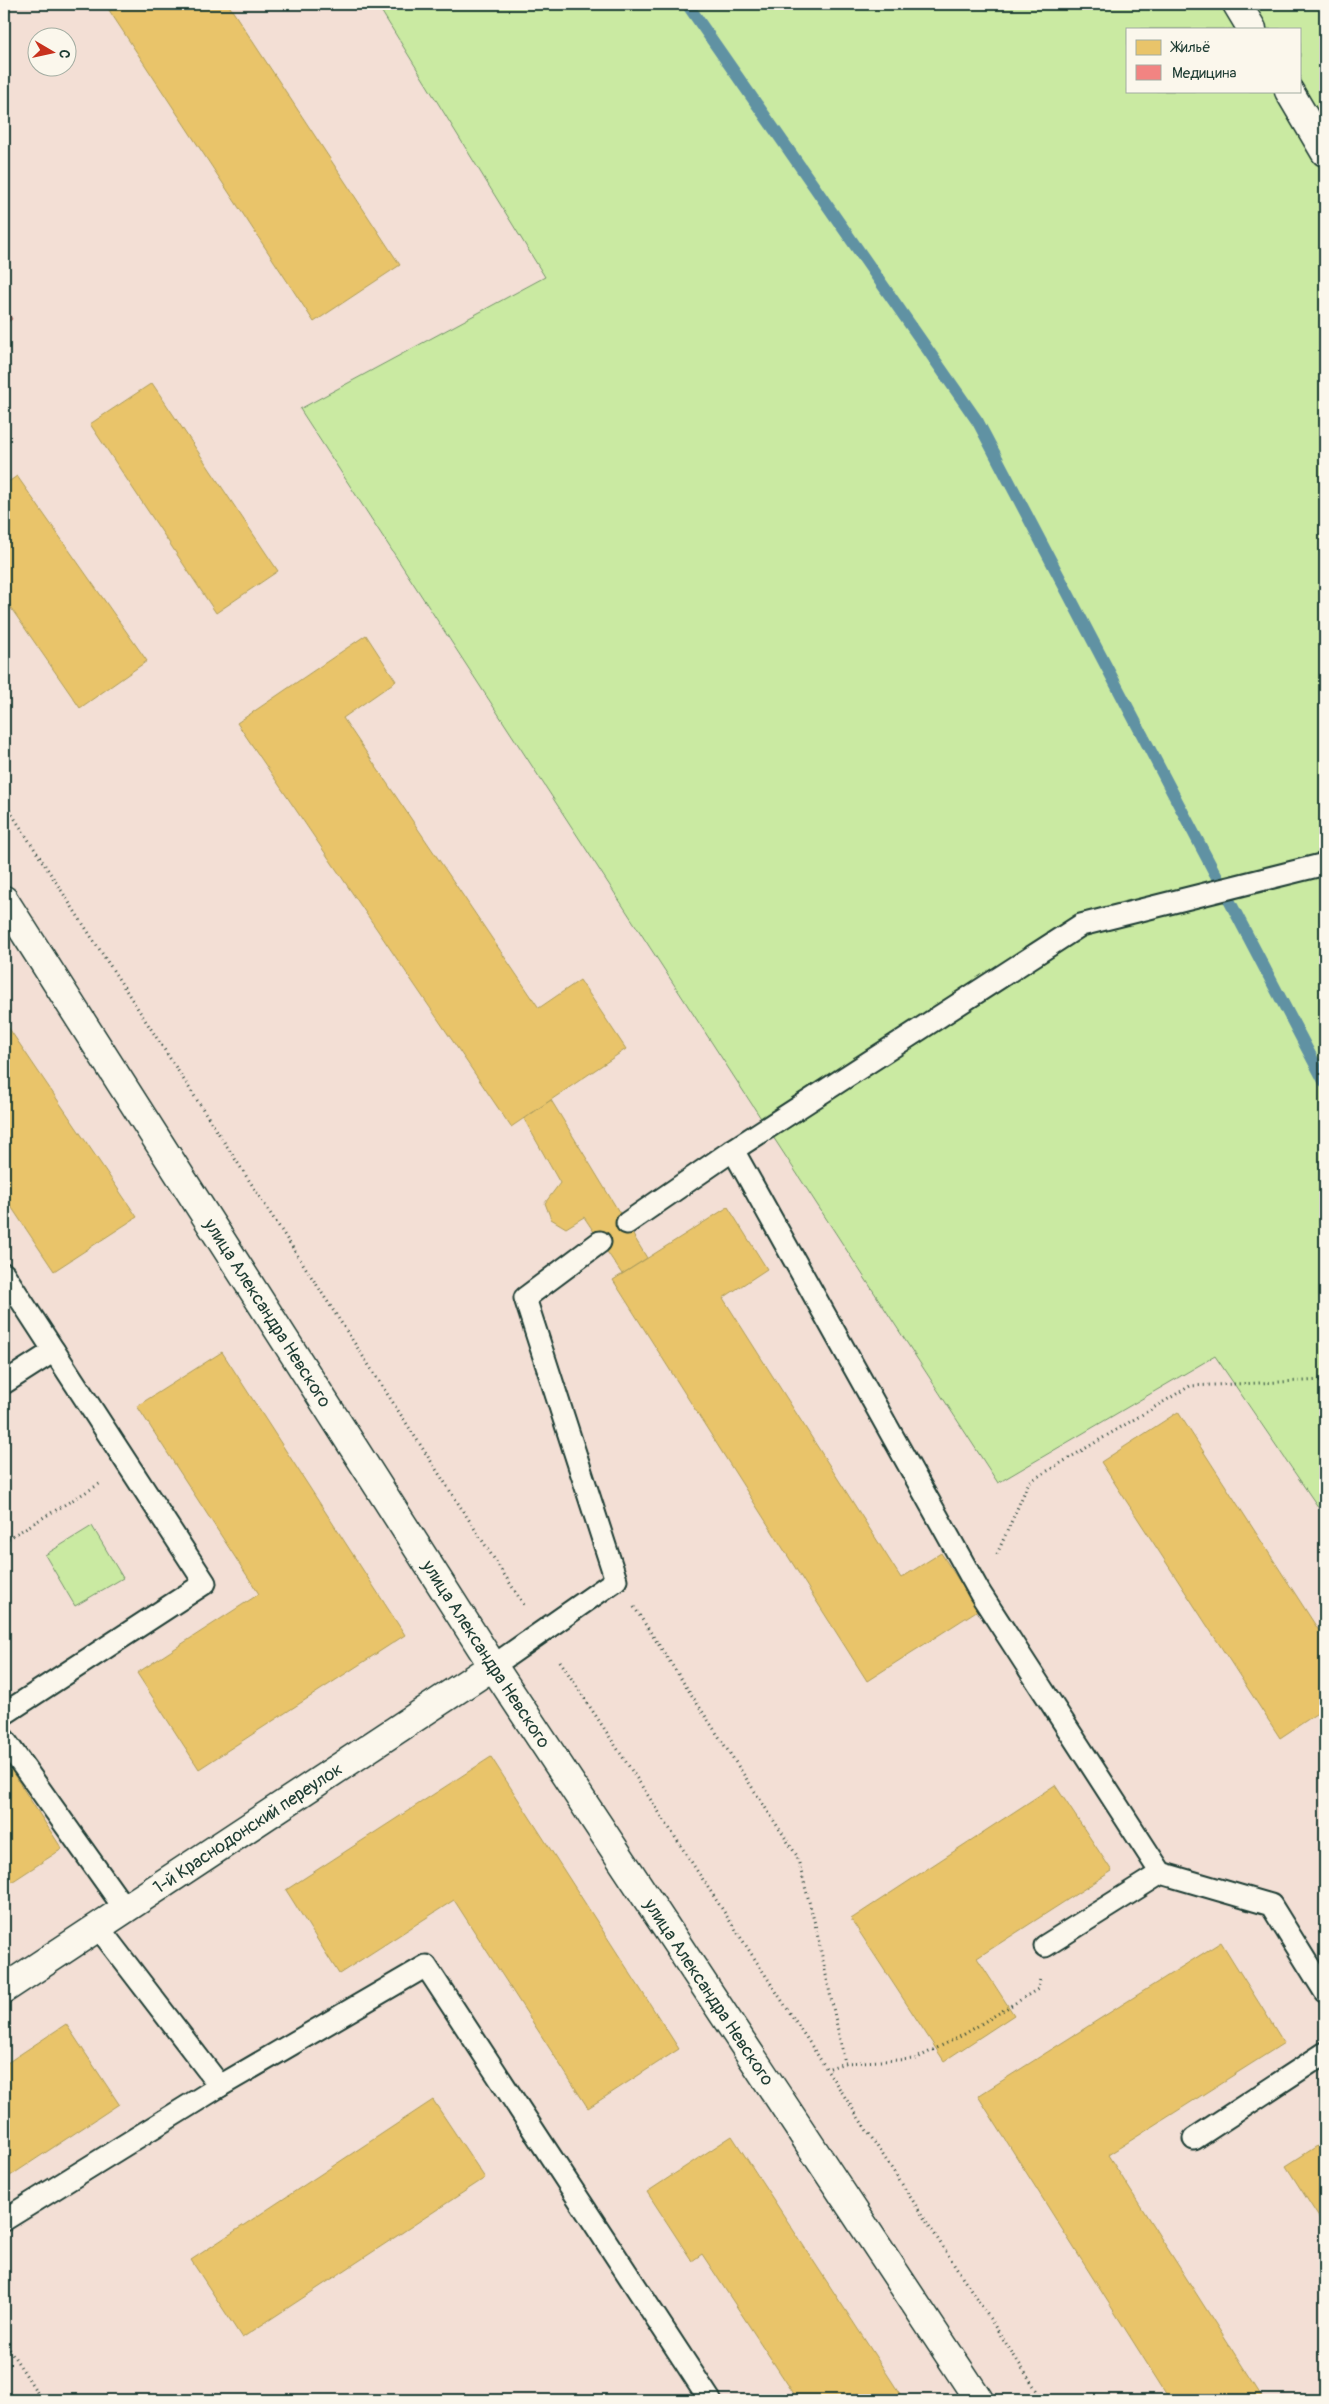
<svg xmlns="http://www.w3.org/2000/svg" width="1329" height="2404" font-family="Pangolin,sans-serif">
	<rect width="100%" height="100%" fill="#f3dfd5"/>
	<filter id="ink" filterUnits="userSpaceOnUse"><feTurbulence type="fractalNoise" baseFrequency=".02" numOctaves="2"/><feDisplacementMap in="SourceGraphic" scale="10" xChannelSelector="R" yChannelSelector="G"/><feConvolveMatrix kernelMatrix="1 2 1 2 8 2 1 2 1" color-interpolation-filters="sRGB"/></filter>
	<g filter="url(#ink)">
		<g fill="#caeaa2" stroke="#74946b" fill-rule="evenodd">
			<path d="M377,4H1325V1517L1215,1356L998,1483L300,409L545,277ZM1128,29H1300V91H1128Z"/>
			<path d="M92,1526L123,1578L75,1606L45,1555Z"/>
		</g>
		<g fill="#e9c46a" stroke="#ac9c5a">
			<path d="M105,4H228L400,265L314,322Z"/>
			<path d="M152,383L278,571L216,613L90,424Z"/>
			<path d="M17,476L147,661L80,708L4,598V485Z"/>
			<path d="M366,635L396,681L343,718L539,1008L580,980L626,1049L511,1127L237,723Z"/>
			<path d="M4,1021L137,1217L54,1271L4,1196Z"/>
			<path d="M551,1100L647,1258L622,1274L584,1217L566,1228L551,1219L545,1203L560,1183L524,1119Z"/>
			<path d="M728,1207L767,1269L723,1298L901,1578L941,1553L978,1610L867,1681L613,1280Z"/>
			<path d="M222,1352L405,1635L199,1769L137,1673L259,1594L137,1406Z"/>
			<path d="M1178,1412L1325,1640V1708L1280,1738L1101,1462Z"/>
			<path d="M491,1757L679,2049L588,2108L454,1900L339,1974L286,1890Z"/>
			<path d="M4,1759L62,1849L4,1887Z"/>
			<path d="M1055,1785L1112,1871L977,1958L1014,2015L944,2061L851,1919Z"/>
			<path d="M1221,1942L1284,2043L1108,2155L1264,2400H1170L978,2096Z"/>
			<path d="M66,2024L119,2104L4,2180V2065Z"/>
			<path d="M433,2100L485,2178L242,2338L191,2260Z"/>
			<path d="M732,2136L904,2400H798L702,2254L692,2261L647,2192Z"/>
			<path d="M1325,2141V2227L1286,2166Z"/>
		</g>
		<path fill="#f28482" stroke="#b36f6b" d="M4,307L12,319L4,325Z"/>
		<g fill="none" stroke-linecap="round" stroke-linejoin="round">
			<path stroke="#6192a3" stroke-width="12" d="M687,4L978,422L1325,1083"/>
			<defs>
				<g id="lane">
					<path d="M627,1223L733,1150"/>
					<path d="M4,1274L205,1583L4,1714"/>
					<path d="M4,1383L54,1351"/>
					<path d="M493,1666L616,1580L525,1298L600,1242"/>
					<path d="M4,1739L125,1909"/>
					<path d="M1161,1873L980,1593L733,1150L1081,925L1325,864"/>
					<path d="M98,1927L220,2086"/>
					<path d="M1045,1946L1161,1873L1271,1905L1325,1992"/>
					<path d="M1194,2139L1325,2053"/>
					<path d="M4,2220L220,2086L426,1966L710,2400"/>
				</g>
				<g id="street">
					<path d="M1237,4L1252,29"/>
					<path d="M1289,91L1325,152"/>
					<path id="s1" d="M4,900L493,1666L979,2400"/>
					<path id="s2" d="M4,1989L493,1666"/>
				</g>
			</defs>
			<use href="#lane" stroke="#1f3d34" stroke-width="25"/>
			<use href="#street" stroke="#1f3d34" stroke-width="31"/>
			<g stroke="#1f3d34" stroke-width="3" stroke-dasharray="1 4" stroke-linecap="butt">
				<path d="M4,802L524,1605"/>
				<path d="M4,1541L101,1483"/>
				<path d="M997,1554L1029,1482L1190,1386L1325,1380"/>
				<path d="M634,1607L797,1856L815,1924L845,2063L827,2069"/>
				<path d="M560,1661L1043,2400"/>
				<path d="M845,2063L915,2059L963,2035L1038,1989L1040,1979"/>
				<path d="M4,2341L42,2400"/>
			</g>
			<use href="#lane" stroke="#fbf7ec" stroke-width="21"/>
			<use href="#street" stroke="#fbf7ec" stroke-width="28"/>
		</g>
	</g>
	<g text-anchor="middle" stroke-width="5" stroke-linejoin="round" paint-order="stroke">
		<g font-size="18" fill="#1f3d34" stroke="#fbf7ec">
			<text dy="6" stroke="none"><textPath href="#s1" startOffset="490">улица Александра Невского</textPath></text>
			<text dy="6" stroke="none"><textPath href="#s1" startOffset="895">улица Александра Невского</textPath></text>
			<text dy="6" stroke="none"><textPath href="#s2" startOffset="292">1-й Краснодонский переулок</textPath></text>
			<text dy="6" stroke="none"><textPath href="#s1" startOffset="1300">улица Александра Невского</textPath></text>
		</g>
	</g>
	<rect width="1329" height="2404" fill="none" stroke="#fbf7ec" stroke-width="20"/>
	<rect x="10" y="10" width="1309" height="2384" fill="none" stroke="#1f3d34" stroke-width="2" filter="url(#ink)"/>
	<rect x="1126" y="28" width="175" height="65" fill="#fbf7ec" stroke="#a3ada2"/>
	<rect x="1136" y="40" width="25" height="15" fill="#e9c46a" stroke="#a3ada2"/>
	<text x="1172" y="52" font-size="15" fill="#1f3d34">Жильё</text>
	<rect x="1136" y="65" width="25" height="15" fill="#f28482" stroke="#a3ada2"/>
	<text x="1172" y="78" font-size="15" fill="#1f3d34">Медицина</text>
	<g transform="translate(52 52) rotate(99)"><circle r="24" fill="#fbf7ec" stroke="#a3ada2"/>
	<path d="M0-4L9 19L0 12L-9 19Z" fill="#c8321e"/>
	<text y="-8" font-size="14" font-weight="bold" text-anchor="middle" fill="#1f3d34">С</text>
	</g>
</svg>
